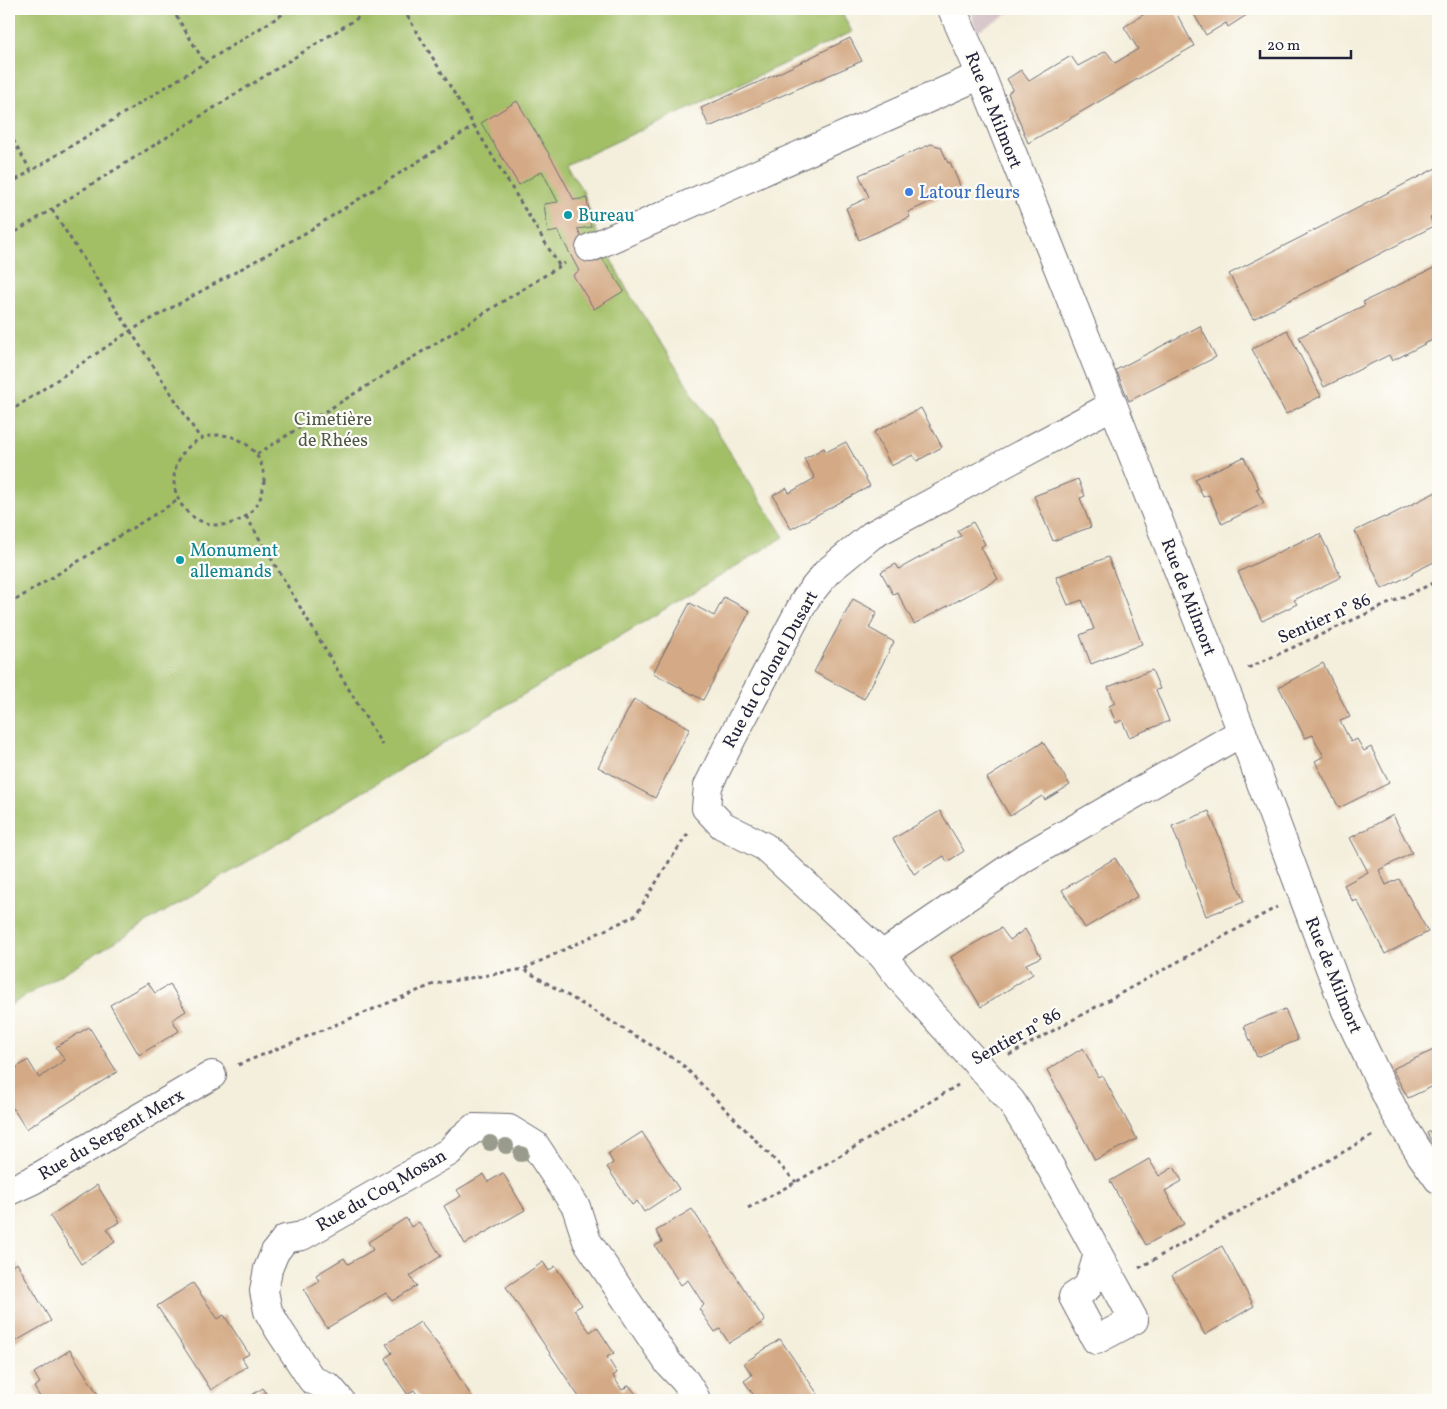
<svg xmlns="http://www.w3.org/2000/svg" width="1447" height="1409" font-family="Vollkorn,serif">
	<rect width="100%" height="100%" fill="#fdfcf7"/>
	<filter id="ink" filterUnits="userSpaceOnUse"><feTurbulence type="fractalNoise" baseFrequency=".02" numOctaves="2"/><feDisplacementMap in="SourceGraphic" scale="10" xChannelSelector="R" yChannelSelector="G"/><feConvolveMatrix kernelMatrix="1 2 1 2 8 2 1 2 1" color-interpolation-filters="sRGB"/></filter>
	<filter id="wash" filterUnits="userSpaceOnUse"><feTurbulence type="fractalNoise" baseFrequency=".0096" numOctaves="4" result="noise"/><feDisplacementMap in="SourceGraphic" scale="20" xChannelSelector="R" yChannelSelector="G"/><feGaussianBlur stdDeviation="1.12" result="paint"/><feColorMatrix in="noise" values="0 0 0 0 0 0 0 0 0 0 0 0 0 0 0 0 0 1.4 0 .05"/><feComposite in="paint" operator="in"/></filter>
	<g filter="url(#wash)">
		<rect width="100%" height="100%" fill="#f4efdc"/>
		<path fill="#d2bec2" d="M969,9H1017L977,31Z"/>
		<path fill="#a2bf66" stroke="#627050" d="M9,9H840L852,32L566,165L583,191L596,231L627,290L784,537L9,1006Z"/>
		<g id="blocks">
			<g fill="#d4aa86">
				<path d="M1152,9H1174L1194,46L1028,143L1008,93L1013,89L1007,79L1021,70L1029,81L1071,56L1078,66L1106,51L1115,63L1138,49L1124,27Z"/>
				<path d="M1191,9H1256L1228,27L1226,23L1206,35Z"/>
				<path d="M850,38L862,61L709,127L701,108L781,72Z"/>
				<path d="M517,101L555,164L574,200L587,198L591,227L577,229L596,262L602,258L624,291L594,309L573,275L579,271L558,231L548,233L544,204L558,202L542,171L519,185L481,123Z"/>
				<path d="M931,144L941,147L948,163L950,162L961,188L908,212L910,217L859,240L846,208L869,197L859,175Z"/>
				<path d="M1438,167V213L1430,218L1434,226L1253,319L1229,274Z"/>
				<path d="M1438,266V337L1392,361L1389,355L1324,387L1299,337L1365,305L1363,302Z"/>
				<path d="M1200,326L1216,357L1129,401L1116,370Z"/>
				<path d="M1287,330L1321,396L1286,414L1252,349Z"/>
				<path d="M921,408L942,447L917,461L913,455L891,466L874,432Z"/>
				<path d="M846,442L870,486L791,529L773,495L787,488L789,493L815,478L804,459L824,448L826,452Z"/>
				<path d="M1244,457L1259,488L1256,489L1264,503L1222,524L1209,495L1203,497L1195,479Z"/>
				<path d="M1078,479L1085,496L1080,498L1091,527L1053,541L1034,496Z"/>
				<path d="M1438,491V560L1412,573L1413,574L1382,589L1355,531L1384,517L1385,518Z"/>
				<path d="M973,522L985,544L981,547L998,579L914,624L897,592L893,594L881,572L896,564L899,569L915,560L961,536L957,531Z"/>
				<path d="M1320,534L1341,577L1294,600L1297,604L1262,621L1238,572L1306,539L1307,540Z"/>
				<path d="M1108,557L1142,644L1091,664L1080,635L1094,629L1082,600L1068,605L1056,577Z"/>
				<path d="M724,597L750,611L703,700L653,673L690,603L714,616Z"/>
				<path d="M853,599L877,612L869,628L894,642L864,699L814,672Z"/>
				<path d="M1323,663L1350,717L1340,721L1351,742L1357,739L1364,751L1371,747L1389,783L1339,808L1315,761L1324,756L1316,743L1313,735L1305,738L1279,687Z"/>
				<path d="M1152,670L1160,689L1156,690L1169,721L1129,737L1122,720L1116,723L1109,706L1115,703L1108,687Z"/>
				<path d="M634,699L690,728L655,798L598,767Z"/>
				<path d="M1043,742L1070,785L1045,800L1042,796L1010,816L987,778Z"/>
				<path d="M940,811L964,851L947,862L944,856L914,874L893,839Z"/>
				<path d="M1209,811L1244,902L1206,916L1172,826Z"/>
				<path d="M1393,815L1412,853L1379,870L1386,885L1399,879L1428,932L1385,954L1357,900L1353,902L1344,885L1368,872L1350,838Z"/>
				<path d="M1115,858L1138,896L1085,928L1062,890Z"/>
				<path d="M1001,928L1010,940L1025,929L1041,957L1026,964L1033,974L981,1007L951,957Z"/>
				<path d="M148,983L155,993L170,984L186,1011L172,1020L179,1031L139,1055L110,1005Z"/>
				<path d="M1285,1009L1298,1040L1257,1057L1244,1026Z"/>
				<path d="M89,1027L117,1072L26,1129L9,1102V1073L28,1060L39,1078L65,1060L56,1047Z"/>
				<path d="M1083,1048L1098,1077L1102,1075L1137,1139L1095,1160L1047,1070Z"/>
				<path d="M1438,1048V1084L1408,1098L1392,1069Z"/>
				<path d="M1438,1127V1152L1427,1133Z"/>
				<path d="M642,1132L679,1189L644,1212L637,1201L632,1205L607,1167L613,1163L608,1154Z"/>
				<path d="M1149,1159L1159,1176L1174,1167L1182,1181L1165,1191L1184,1224L1146,1245L1110,1181Z"/>
				<path d="M503,1173L525,1210L465,1244L444,1206L461,1196L457,1190L484,1174L488,1182Z"/>
				<path d="M97,1185L120,1222L107,1229L115,1242L81,1264L50,1216Z"/>
				<path d="M692,1209L765,1321L729,1343L720,1329L715,1332L699,1309L704,1305L688,1280L681,1285L655,1246L662,1242L656,1231Z"/>
				<path d="M406,1218L411,1227L419,1222L441,1256L410,1276L417,1286L392,1301L386,1293L327,1328L304,1290L319,1281L316,1275L344,1258L348,1264L373,1250L368,1242Z"/>
				<path d="M1222,1246L1254,1306L1205,1335L1172,1275Z"/>
				<path d="M543,1262L549,1271L555,1266L582,1305L574,1310L590,1332L597,1327L614,1353L607,1357L617,1373L613,1376L622,1390L629,1385L638,1397L633,1400H577L576,1398L579,1397L506,1287Z"/>
				<path d="M17,1263L51,1321L9,1345V1268Z"/>
				<path d="M193,1283L218,1319L224,1315L249,1354L242,1358L247,1366L211,1390L157,1306Z"/>
				<path d="M420,1322L439,1346L474,1400H421L414,1390L408,1395L395,1376L386,1358L392,1353L386,1344Z"/>
				<path d="M780,1339L819,1396L812,1400H757L744,1381L752,1375L744,1363Z"/>
				<path d="M70,1350L88,1379L102,1400H42L34,1387L40,1383L34,1373Z"/>
				<path d="M263,1388L269,1398L275,1394L280,1400H244Z"/>
			</g>
		</g>
	</g>
	<g filter="url(#ink)">
		<use href="#blocks" fill-opacity="0" stroke="#6c6a73" stroke-width="1"/>
		<g fill="none" stroke-linecap="round" stroke-linejoin="round">
			<defs>
				<g id="minor">
					<path d="M952,9L981,75L1113,405L1242,732L1346,1011L1394,1111L1421,1155L1438,1179"/>
					<path d="M590,248L981,75"/>
					<path d="M882,955L1024,858L1242,732"/>
					<path d="M9,1191L33,1180L212,1075"/>
					<path d="M1098,1254L1088,1287L1073,1297L1096,1340L1134,1320L1039,1146L1011,1101L905,984L882,955L765,847L722,825L706,808L708,786L732,738L806,598L827,572L872,535L1113,405"/>
					<path d="M340,1400L329,1387L312,1380L279,1330L268,1311L264,1291L268,1269L275,1252L285,1239L302,1236L449,1152L460,1140L474,1128L509,1129L535,1145L576,1207L587,1241L669,1364L685,1381L695,1397V1400"/>
				</g>
			</defs>
			<use href="#minor" stroke="#6c6a73" stroke-width="30"/>
			<g stroke="#6c6a73" stroke-width="3" stroke-dasharray="4 4" stroke-linecap="butt">
				<path d="M172,9L205,63"/>
				<path d="M403,9L560,267"/>
				<path d="M9,133L31,171L291,9"/>
				<path d="M9,184L31,171"/>
				<path d="M52,210L200,438"/>
				<path d="M9,236L372,9"/>
				<path d="M9,412L130,331L307,232L474,126"/>
				<circle cx="219" cy="480" r="45"/>
				<path d="M257,454L565,263"/>
				<path d="M246,516L382,745"/>
				<path d="M9,604L178,500"/>
				<path d="M1248,668L1438,581"/>
				<path d="M525,970L681,1063L796,1182"/>
				<path d="M1009,1055L1277,907"/>
				<path d="M238,1065L434,984L524,969L636,915L670,860L689,832"/>
				<path d="M748,1208L796,1182L958,1085"/>
				<path d="M1139,1268L1375,1134"/>
			</g>
			<use href="#minor" stroke="#fff" stroke-width="28"/>
		</g>
		<g fill="#999c8c">
			<circle cx="490" cy="1143" r="8"/>
			<circle cx="506" cy="1146" r="8"/>
			<circle cx="521" cy="1154" r="8"/>
		</g>
	</g>
	<circle fill="#3f7fe0" stroke="#fdfcf7" stroke-width="2" cx="909" cy="192" r="5"/>
	<g fill="#0f9aa8" stroke="#fdfcf7" stroke-width="2">
		<circle cx="568" cy="215" r="5"/>
		<circle cx="180" cy="560" r="5"/>
	</g>
	<g text-anchor="middle" stroke-width="4.5" stroke-linejoin="round" paint-order="stroke">
		<g font-size="18" fill="#22223b" stroke="#fdfcf7">
			<text transform="translate(994 110) rotate(68)" y="6">Rue de Milmort</text>
			<text transform="translate(1189 597) rotate(69)" y="6">Rue de Milmort</text>
			<text transform="translate(1324 618) rotate(-24)" y="6">Sentier n° 86</text>
			<text transform="translate(770 669) rotate(-61)" y="6">Rue du Colonel Dusart</text>
			<text transform="translate(1334 975) rotate(68)" y="6">Rue de Milmort</text>
			<text transform="translate(1016 1036) rotate(-29)" y="6">Sentier n° 86</text>
			<text transform="translate(111 1134) rotate(-30)" y="6">Rue du Sergent Merx</text>
			<text transform="translate(381 1190) rotate(-30)" y="6">Rue du Coq Mosan</text>
		</g>
		<g font-size="18" fill="#366cbe" stroke="#fdfcf7" text-anchor="start">
			<text x="919" y="198">Latour fleurs</text>
		</g>
		<g font-size="18" fill="#0d838f" stroke="#fdfcf7" text-anchor="start">
			<text x="578" y="221">Bureau</text>
			<text x="190" y="556">Monument<tspan x="190" dy="21">allemands</tspan></text>
		</g>
		<g font-size="18" fill="#4f594a" stroke="#fdfcf7">
			<text x="333" y="425">Cimetière<tspan x="333" dy="21">de Rhées</tspan></text>
		</g>
	</g>
	<rect width="1447" height="1409" fill="none" stroke="#fdfcf7" stroke-width="30"/>
	<path d="M1260 50v8h91v-8" fill="none" stroke="#22223b" stroke-width="2.5"/>
	<text x="1267" y="50" font-size="15" fill="#22223b" stroke="#fdfcf7" stroke-width="4" paint-order="stroke">20 m</text>
</svg>
